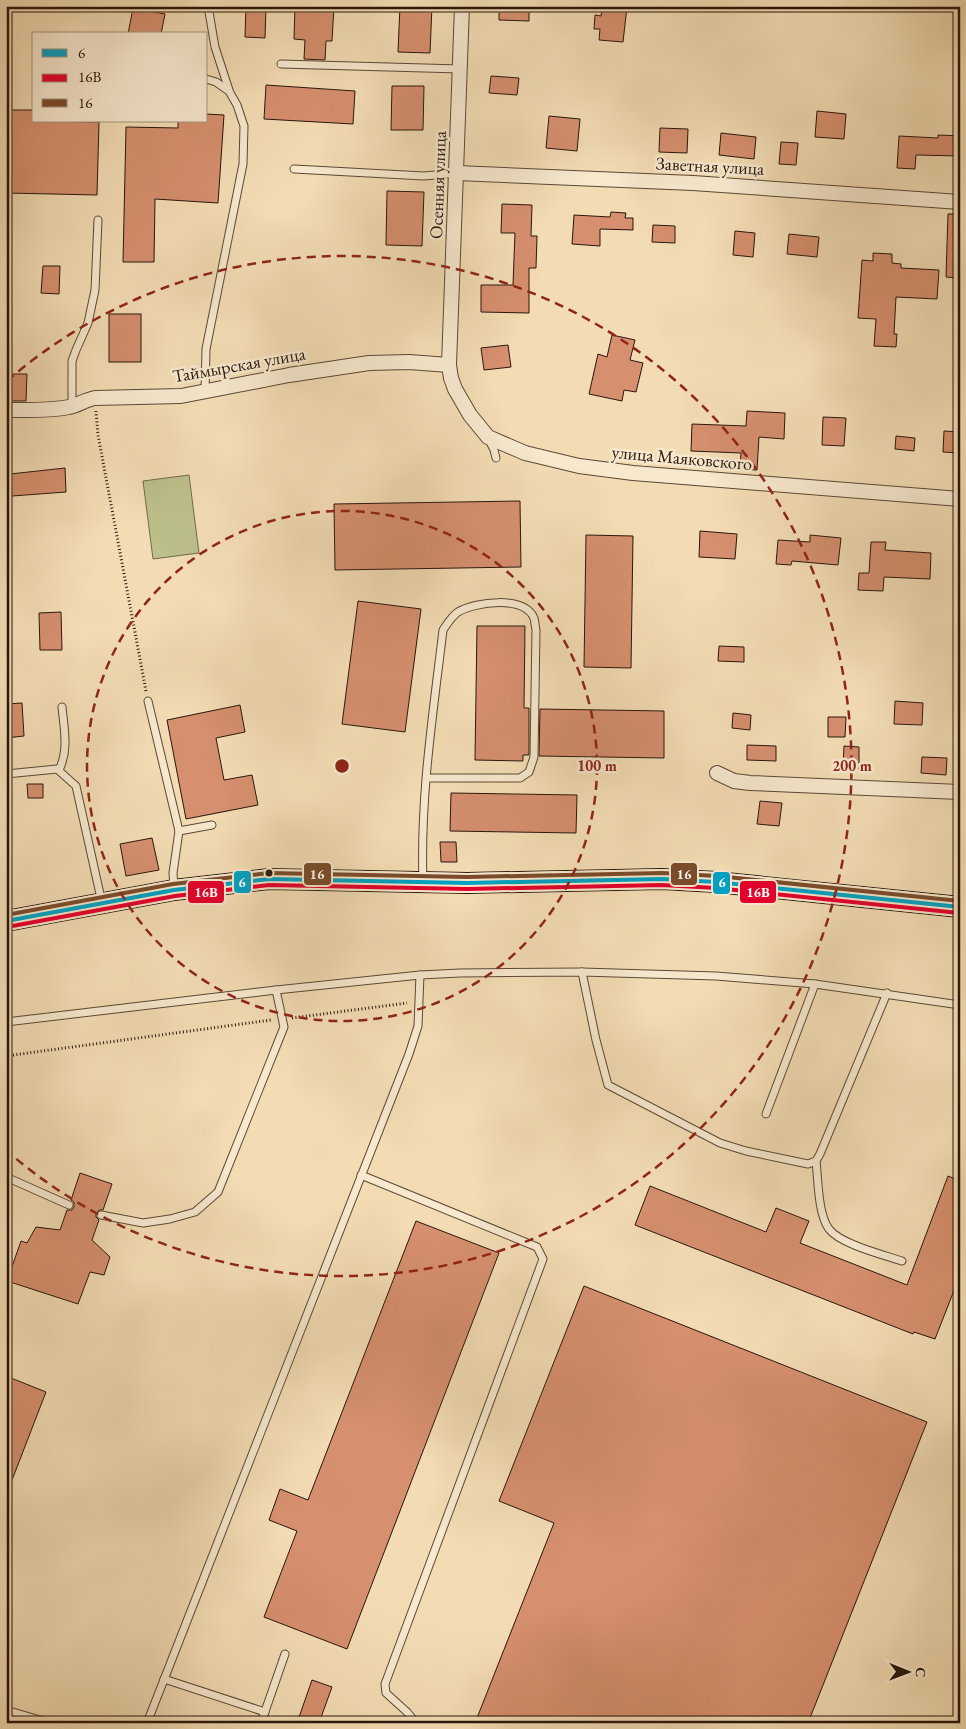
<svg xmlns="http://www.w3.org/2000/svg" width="966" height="1729" font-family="'EB Garamond',serif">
	<rect width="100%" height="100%" fill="#f3dcb4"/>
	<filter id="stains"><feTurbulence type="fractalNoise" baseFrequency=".004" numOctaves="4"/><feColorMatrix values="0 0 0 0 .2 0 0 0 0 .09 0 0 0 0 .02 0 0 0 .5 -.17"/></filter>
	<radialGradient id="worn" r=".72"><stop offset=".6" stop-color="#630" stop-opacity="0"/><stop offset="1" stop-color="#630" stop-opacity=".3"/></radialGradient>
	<path fill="#bdc08b" stroke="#726b4b" d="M189,475L199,553L153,559L143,481Z"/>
	<g fill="#d68f6f" stroke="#28160b">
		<path d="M246,6H266L265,38L245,37Z"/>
		<path d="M295,6H334L332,41H326L325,60L304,59L305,40L294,39Z"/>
		<path d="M400,6H432L430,53L398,52Z"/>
		<path d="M499,6H529V21L499,20Z"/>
		<path d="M602,6L627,7L623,42L599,40L600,29H594L595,15L601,16Z"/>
		<path d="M133,8L165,14L161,34H128Z"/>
		<path d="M491,76L519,78L517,95L489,93Z"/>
		<path d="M266,85L355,91L353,124L264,119Z"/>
		<path d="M392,86H424L423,130H391Z"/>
		<path d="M6,110H34V121L99,122L97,195L6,193Z"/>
		<path d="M817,111L846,114L844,139L815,137Z"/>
		<path d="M206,114L224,115L218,203L155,199L154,262H123L126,127L178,128V121H206Z"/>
		<path d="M549,116L580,119L577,151L546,148Z"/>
		<path d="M660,128L688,129L687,153L659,152Z"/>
		<path d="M721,133L756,137L754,159L719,155Z"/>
		<path d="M938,135L960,136V156L916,155L915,169L897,168L899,136L938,138Z"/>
		<path d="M781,142L798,143L796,165L779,164Z"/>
		<path d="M387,191L424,192L422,246L386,245Z"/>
		<path d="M502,204L532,205L531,236H537L536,268H529V313L481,312V285H513L515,233H501Z"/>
		<path d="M611,212L626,213L625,218H633V230L600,229V246L572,244L574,215L610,217Z"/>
		<path d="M948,214H960V278L946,277Z"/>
		<path d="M653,225L675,226V243L652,242Z"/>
		<path d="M735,231L755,233L753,257L733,255Z"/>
		<path d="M789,234L819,237L817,257L787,254Z"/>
		<path d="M873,253L892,254V263L901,264V268L939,270L937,299L896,297L894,334H897L896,347L874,346L876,319L858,318L862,260L873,261Z"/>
		<path d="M43,266H60L59,294L41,293Z"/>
		<rect x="109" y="314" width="32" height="48"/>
		<path d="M612,335L635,340L630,360L643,363L636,392L624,390L622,401L589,394L598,354L607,357Z"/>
		<path d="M508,345L511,367L484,370L481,348Z"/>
		<path d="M9,374H27L26,401H9Z"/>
		<path d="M747,411L785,413L784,439L759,437L757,470L740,469L741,453L691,451L692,424L746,426Z"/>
		<path d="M823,417L846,418L844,446L822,445Z"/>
		<path d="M944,431L960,432V453L943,452Z"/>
		<path d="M896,436L915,438L914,451L895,449Z"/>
		<path d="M65,468L66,492L12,496L10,474Z"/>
		<path d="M520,501L521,567L335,570L334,504Z"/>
		<path d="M700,531L737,534L735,559L699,557Z"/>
		<path d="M586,535L633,536L631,668L584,667Z"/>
		<path d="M810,535L841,538L838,565L792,561L791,565L776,564L778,540L810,542Z"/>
		<path d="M871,542H886L885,550L931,553L930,579L884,577L883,591L858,590L859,573H869Z"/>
		<path d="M358,601L421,609L405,732L342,724Z"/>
		<path d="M61,612L62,650H40L39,613Z"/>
		<path d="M477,626H525L524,708H529V755H523V761L475,760Z"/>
		<path d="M719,646L744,647V662L718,661Z"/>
		<path d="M895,701L923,703L922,725L894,724Z"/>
		<path d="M22,703L24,736L6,738V704Z"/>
		<path d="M240,705L245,732L216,738L224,780L252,775L258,805L186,819L167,720Z"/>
		<path d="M540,709L664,711V758L539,756Z"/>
		<path d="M733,713L751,715L750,730L732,728Z"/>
		<path d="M828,717H846L845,737H828Z"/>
		<path d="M747,745L776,746V761L747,760Z"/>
		<path d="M844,746L859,747V769L843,768Z"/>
		<path d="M922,757L947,758L946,775L921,773Z"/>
		<path d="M27,784H43V798H28Z"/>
		<path d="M451,793L577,795L576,833L450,831Z"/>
		<path d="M760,801L782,803L779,826L757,824Z"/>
		<path d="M152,838L159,870L126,876L120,844Z"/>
		<path d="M440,842H456L457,862H441Z"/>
		<path d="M80,1173L112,1184L103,1210H99L96,1214V1217L99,1220L92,1240L110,1257L104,1275L90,1272L78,1304L7,1281L21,1241L27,1243L36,1227L60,1230L67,1210H72L74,1207V1202L71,1200Z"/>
		<path d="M948,1176L960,1181V1289L955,1288L935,1339L914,1332L913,1334L635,1225L650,1186L766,1232L776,1208L809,1221L800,1243L907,1285Z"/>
		<path d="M416,1221L499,1253L347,1649L264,1617L297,1531L269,1520L280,1489L308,1500Z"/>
		<path d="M584,1286L927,1422L808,1723H475L554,1523L499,1501Z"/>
		<path d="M6,1376L46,1392L7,1493H6Z"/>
		<path d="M312,1680L332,1687L319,1723H297Z"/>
	</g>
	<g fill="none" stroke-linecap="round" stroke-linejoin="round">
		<defs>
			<g id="service">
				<path d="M208,6L215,47L229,90"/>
				<path d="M281,64L460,69"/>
				<path d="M294,169L424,176L457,173"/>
				<path d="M205,391L206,349L243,164L244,126L237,105L229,91L216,82L206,79"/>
				<path d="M72,406V361L76,350L88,323L95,290L98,220"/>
				<path d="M489,440L494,450L496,458"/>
				<path d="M148,701L179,831L173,873L174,887"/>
				<path d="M59,770C69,750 64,728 62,707"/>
				<path d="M6,774L57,769L76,786L102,903"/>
				<path d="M179,831L212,825"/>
				<path d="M423,882C420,797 433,714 443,630C447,624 452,616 458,612C475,602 524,595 534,618C535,621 535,626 536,630L534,757L529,772L520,778H426"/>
				<path d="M582,972L596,1040L608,1085L720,1143L746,1151L808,1164L816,1161L820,1154L887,993"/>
				<path d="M6,1022L276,990L420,975L460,973L582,972L716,976L815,984L960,1005"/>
				<path d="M766,1114L815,984"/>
				<path d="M816,1161C818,1178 818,1215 829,1229C840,1244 884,1255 902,1261"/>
				<path d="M361,1175L537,1247L543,1259L385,1684L386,1693L407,1712L416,1723"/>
				<path d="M6,1177L69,1205"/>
				<path d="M101,1215L143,1223L170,1219L195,1212L218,1192L284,1027L276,990"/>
				<path d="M164,1679L265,1712"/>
				<path d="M6,1710L50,1723"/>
				<path d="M147,1723L409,1054L418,1026L420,975"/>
				<path d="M261,1723L285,1654"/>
			</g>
			<g id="minor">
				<path d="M462,6L449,365L451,378L455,389L470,415L488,437L525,453L579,466L633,473L960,499"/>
				<path d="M457,173L693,183L960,202"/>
				<path d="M6,410C27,410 48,411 69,407C78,405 85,400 95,398L181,396L289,375L369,363L409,362L449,365"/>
				<path d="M717,773L734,781L750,783L960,792"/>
			</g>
			<path id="secondary" d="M6,921L174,890L269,879L467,883L662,879L716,882L960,907"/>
		</defs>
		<use href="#service" stroke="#5b4835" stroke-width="9"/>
		<use href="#minor" stroke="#5b4835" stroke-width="16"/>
		<use href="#secondary" stroke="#28160b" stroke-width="22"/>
		<g stroke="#28160b" stroke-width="3" stroke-dasharray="1 2.5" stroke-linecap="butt">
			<path d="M96,411L98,435L146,691"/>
			<path d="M292,1018L407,1003"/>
			<path d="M6,1056L271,1020"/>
		</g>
		<use href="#service" stroke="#f7e8ce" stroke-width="7"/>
		<use href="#minor" stroke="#f7e8ce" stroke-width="14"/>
		<use href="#secondary" stroke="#f7e8ce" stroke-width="20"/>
		<defs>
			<path id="bus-1" d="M6,921L174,890L269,879L467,883L662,879L716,882L960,907"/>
			<path id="bus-2" d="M7,927L175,896L269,885L467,889L662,885L716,888L959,913"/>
			<path id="bus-3" d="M6,915L173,884L269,873L467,877L662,873L717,876L960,901"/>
		</defs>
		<use href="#bus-1" stroke="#f7e8ce" stroke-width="8"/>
		<use href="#bus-2" stroke="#f7e8ce" stroke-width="8"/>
		<use href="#bus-3" stroke="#f7e8ce" stroke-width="8"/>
		<use href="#bus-1" stroke="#02a2c4" stroke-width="4"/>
		<use href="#bus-2" stroke="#e4002b" stroke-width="4"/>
		<use href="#bus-3" stroke="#7a4b2a" stroke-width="4"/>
	</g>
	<g fill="none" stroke="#8f2418" stroke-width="2.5" stroke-dasharray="9 6">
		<circle cx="342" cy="766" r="255"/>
		<path d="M7 381A510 510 0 1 1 7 1151"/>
	</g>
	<circle fill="#28160b" stroke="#f7e8ce" stroke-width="2" cx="269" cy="873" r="4.5"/>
	<g text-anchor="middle" stroke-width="5" stroke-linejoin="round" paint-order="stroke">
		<g font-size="18" fill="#28160b" stroke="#f7e8ce">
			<text transform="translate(710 166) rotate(3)" y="6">Заветная улица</text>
			<text transform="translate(438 185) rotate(-88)" y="6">Осенняя улица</text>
			<text transform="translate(239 365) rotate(-10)" y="6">Таймырская улица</text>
			<text transform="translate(682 458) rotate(5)" y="6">улица Маяковского</text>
		</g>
	</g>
	<circle cx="342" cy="766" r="8" fill="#8f2418" stroke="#f7e8ce" stroke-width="2.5"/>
	<g font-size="15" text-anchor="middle" font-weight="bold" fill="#8f2418" stroke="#f7e8ce" stroke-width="5" stroke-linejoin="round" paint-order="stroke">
		<text x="597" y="771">100 m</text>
		<text x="852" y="771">200 m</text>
	</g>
	<g stroke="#f7e8ce" stroke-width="2">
		<rect x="303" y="862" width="29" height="24" rx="5" fill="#7a4b2a"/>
		<rect x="670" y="862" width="28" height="24" rx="5" fill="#7a4b2a"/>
		<rect x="233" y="870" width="19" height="24" rx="5" fill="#02a2c4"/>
		<rect x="712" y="871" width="19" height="24" rx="5" fill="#02a2c4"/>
		<rect x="739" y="880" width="38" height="24" rx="5" fill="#e4002b"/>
		<rect x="187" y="880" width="38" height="24" rx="5" fill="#e4002b"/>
	</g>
	<g font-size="14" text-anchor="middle" font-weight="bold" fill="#fff">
		<text x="317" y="879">16</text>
		<text x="684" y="879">16</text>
		<text x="242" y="887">6</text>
		<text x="722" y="887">6</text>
		<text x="758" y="897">16В</text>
		<text x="206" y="897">16В</text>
	</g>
	<rect width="966" height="1729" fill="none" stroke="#f3dcb4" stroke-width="25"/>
	<rect x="8" y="8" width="951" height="1714" fill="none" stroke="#28160b" stroke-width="2.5"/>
	<rect x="12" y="12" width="941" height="1704" fill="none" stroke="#28160b"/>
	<rect x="32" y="32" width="175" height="90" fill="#f7e8ce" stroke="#a49480"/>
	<rect x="42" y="49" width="25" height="8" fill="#02a2c4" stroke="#a49480"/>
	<text x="78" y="58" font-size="15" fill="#28160b">6</text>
	<rect x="42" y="74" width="25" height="8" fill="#e4002b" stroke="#a49480"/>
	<text x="78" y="82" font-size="15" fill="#28160b">16В</text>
	<rect x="42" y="99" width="25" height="8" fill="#7a4b2a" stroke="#a49480"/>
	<text x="78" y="108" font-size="15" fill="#28160b">16</text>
	<g transform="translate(908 1672) rotate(91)" stroke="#f7e8ce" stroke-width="4" paint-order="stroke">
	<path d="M0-4L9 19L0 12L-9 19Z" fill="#28160b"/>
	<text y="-8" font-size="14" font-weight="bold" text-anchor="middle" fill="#28160b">С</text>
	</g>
	<rect width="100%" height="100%" filter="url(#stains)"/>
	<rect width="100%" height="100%" fill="url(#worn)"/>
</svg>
